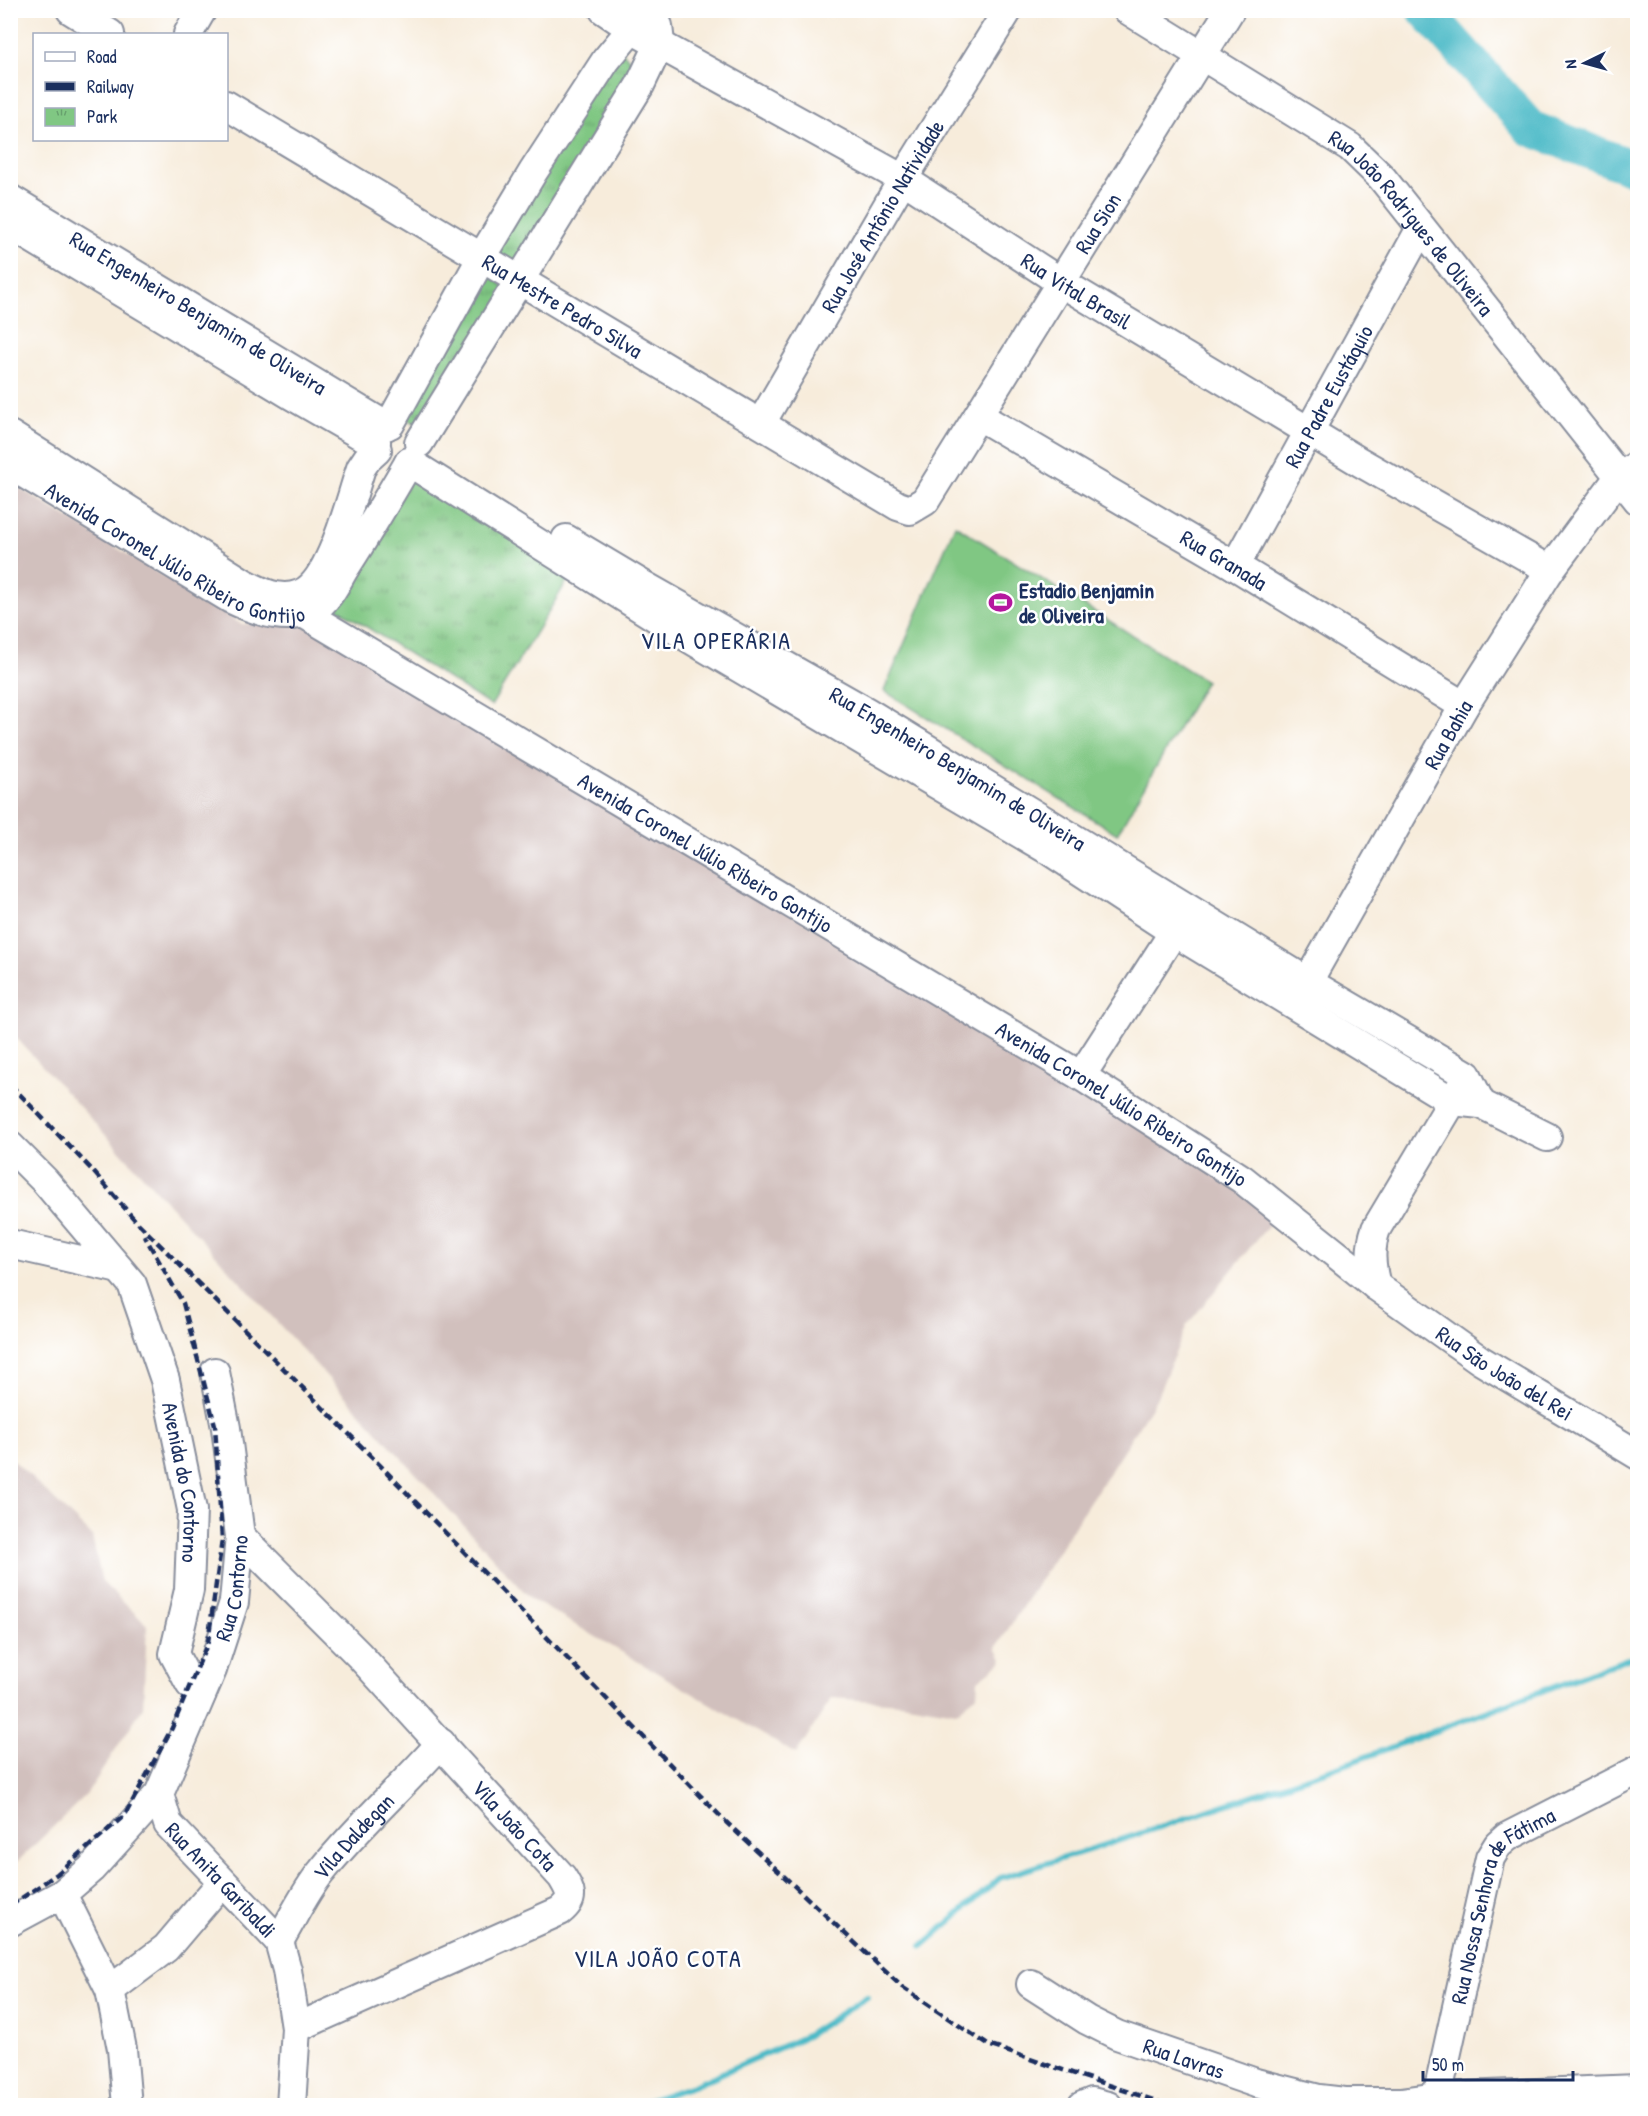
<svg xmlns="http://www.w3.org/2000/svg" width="1648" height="2116" font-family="'Patrick Hand',sans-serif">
	<defs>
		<pattern id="park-tufts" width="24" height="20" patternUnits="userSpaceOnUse" patternTransform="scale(1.5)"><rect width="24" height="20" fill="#80c783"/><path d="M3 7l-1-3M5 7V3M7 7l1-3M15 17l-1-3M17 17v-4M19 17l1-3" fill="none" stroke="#68a26e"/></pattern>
	</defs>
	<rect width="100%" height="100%" fill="#fff"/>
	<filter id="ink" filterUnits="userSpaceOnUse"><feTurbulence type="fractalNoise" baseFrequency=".0167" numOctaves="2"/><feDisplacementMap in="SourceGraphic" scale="12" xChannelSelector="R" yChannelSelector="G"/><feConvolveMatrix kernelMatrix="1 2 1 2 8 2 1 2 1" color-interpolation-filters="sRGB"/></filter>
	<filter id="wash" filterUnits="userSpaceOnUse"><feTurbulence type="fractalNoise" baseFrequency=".008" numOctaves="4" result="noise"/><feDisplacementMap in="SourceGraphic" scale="24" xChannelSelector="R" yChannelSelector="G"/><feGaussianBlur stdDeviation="1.35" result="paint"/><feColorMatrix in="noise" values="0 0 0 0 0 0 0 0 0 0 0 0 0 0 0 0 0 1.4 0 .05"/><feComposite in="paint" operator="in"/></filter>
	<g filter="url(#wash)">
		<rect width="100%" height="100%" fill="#f7ecdb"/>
		<g fill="#d1c0bd">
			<path d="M11,483L241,624L314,623L1234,1184L1276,1216L1187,1325L1156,1399L996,1648L1003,1661L978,1680L977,1695L956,1712L901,1703L832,1698L796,1754L531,1599L11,1032Z"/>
			<path d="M10,1457L92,1536L102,1582L147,1625L143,1707L87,1794L19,1860L11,1865Z"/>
		</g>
		<g fill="url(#park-tufts)" stroke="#4e7b70" stroke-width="1.5">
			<path d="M619,47L639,72L516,272L488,254Z"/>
			<path d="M484,271L507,289L422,426L397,415Z"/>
			<path d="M411,473L572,573L491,706L335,607Z"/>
		</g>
		<path fill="#80c783" stroke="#4e7b70" stroke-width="1.5" d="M955,525L1206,681L1117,834L884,691Z"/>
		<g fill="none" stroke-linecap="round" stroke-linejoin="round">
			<g stroke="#4cbac7" stroke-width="6">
				<path d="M922,1946L1000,1878L1133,1836L1352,1762L1638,1655"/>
				<path d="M632,2106L693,2086L806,2036L867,1997"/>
			</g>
			<path stroke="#4cbac7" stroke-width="36" d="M1425,10L1530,128L1638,170"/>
		</g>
	</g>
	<g filter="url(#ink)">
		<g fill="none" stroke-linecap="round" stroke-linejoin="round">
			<defs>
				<g id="minor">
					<path d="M71,10L110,34"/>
					<path id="s1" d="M604,10L635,31L903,179L1062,283L1360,462L1550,570"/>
					<path id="s2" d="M1128,10L1350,147L1382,178L1638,500"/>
					<path d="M188,34L202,10"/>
					<path id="s3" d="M226,105L898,506L910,510L925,501L1230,10"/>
					<path id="s4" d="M10,199L386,426"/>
					<path d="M10,225L293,396L357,433L376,442"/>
					<path id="s5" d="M979,416L1235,566L1464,706"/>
					<path id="s6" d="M761,423L903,179L1008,10"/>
					<path d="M390,424L482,257L533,172L606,60L625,37L656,15L659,10"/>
					<path d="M10,435L244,583C261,592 280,602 300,594C331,583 351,497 361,468L367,459L377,450"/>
					<path d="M419,443L640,85L660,43L658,26"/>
					<path d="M409,462L687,637L1050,851L1174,932L1452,1101L1481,1104L1547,1137"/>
					<path id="s7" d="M10,465L231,599C256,611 293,625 319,605C329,597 337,582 343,571C366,536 387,500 408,464"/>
					<path id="s8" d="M566,539L643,585L867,712L1308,982L1467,1075L1481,1104"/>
					<path id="s9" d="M1235,566L1421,228"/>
					<path id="s10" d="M283,597L303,613L1081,1076L1242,1179L1376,1286L1480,1360L1638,1455"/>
					<path id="s11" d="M1299,997L1464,706L1550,570L1619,477L1638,465"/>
					<path d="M1081,1076L1184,916"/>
					<path id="s12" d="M10,1146L45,1181L132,1284L165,1380L192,1510L189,1590L174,1654L190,1684L201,1695"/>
					<path d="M10,1244L119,1269"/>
					<path d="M1376,1286C1371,1266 1369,1249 1376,1229L1462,1085"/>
					<path id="s13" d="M240,1536L359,1655L562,1877C571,1892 575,1899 560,1911L296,2028"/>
					<path id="s14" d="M159,1794L168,1824L279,1941L287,1970L296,2028L291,2106"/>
					<path d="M10,1922L62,1894"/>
					<path id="s15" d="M279,1941C293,1918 305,1891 322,1871C359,1825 403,1786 441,1743"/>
					<path id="s16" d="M1031,1984L1087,2020L1117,2035L1256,2083L1319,2099L1345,2102H1401L1437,2097L1638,2089"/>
					<path d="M110,1990L166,1948L222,1882"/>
					<path id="s17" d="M1437,2097L1490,1858L1498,1845L1507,1837L1638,1770"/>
					<path id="s18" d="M127,2106L122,2049L110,1990L62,1894L91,1869L159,1794L212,1670L234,1602L240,1536L226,1428L215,1372"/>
					<path d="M1082,2106L1092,2102L1108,2106"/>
				</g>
			</defs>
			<use href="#minor" stroke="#898e9c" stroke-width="32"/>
			<use href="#minor" stroke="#fff" stroke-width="28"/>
			<g stroke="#1b2f5e" stroke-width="4.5" stroke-dasharray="9 4.5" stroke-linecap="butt">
				<path d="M10,1084L92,1170L135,1220L373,1458L726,1822L902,1987L988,2045L1171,2106"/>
				<path d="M10,1906L57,1874L125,1815L172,1728L208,1642L222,1540L215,1425L183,1303L144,1235"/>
			</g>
		</g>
	</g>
	<defs>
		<symbol id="stadium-bare" viewBox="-9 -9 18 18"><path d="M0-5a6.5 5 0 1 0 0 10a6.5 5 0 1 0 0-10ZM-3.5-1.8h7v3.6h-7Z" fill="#b5179e" stroke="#fff" stroke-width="2.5" paint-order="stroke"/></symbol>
	</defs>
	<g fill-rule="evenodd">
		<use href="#stadium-bare" x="984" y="586" width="33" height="33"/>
	</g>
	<g text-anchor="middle" stroke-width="5" stroke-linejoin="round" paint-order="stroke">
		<g font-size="22" fill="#1b2f5e" stroke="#fff">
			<text dy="8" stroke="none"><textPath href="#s6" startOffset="240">Rua José Antônio Natividade</textPath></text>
			<text dy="8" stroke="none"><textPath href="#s3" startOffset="1140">Rua Sion</textPath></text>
			<text dy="8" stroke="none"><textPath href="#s2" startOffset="358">Rua João Rodrigues de Oliveira</textPath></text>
			<text dy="8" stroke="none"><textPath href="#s1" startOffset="550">Rua Vital Brasil</textPath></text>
			<text dy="8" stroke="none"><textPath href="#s3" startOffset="392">Rua Mestre Pedro Silva</textPath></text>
			<text dy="8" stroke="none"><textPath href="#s4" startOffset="220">Rua Engenheiro Benjamim de Oliveira</textPath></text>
			<text dy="8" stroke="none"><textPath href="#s9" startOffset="194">Rua Padre Eustáquio</textPath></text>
			<text dy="8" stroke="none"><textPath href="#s7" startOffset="189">Avenida Coronel Júlio Ribeiro Gontijo</textPath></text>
			<text dy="8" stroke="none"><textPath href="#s5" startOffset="284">Rua Granada</textPath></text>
			<text dy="8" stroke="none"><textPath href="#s11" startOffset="302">Rua Bahia</textPath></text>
			<text dy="8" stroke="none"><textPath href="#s8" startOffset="454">Rua Engenheiro Benjamim de Oliveira</textPath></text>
			<text dy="8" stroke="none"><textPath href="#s10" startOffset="494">Avenida Coronel Júlio Ribeiro Gontijo</textPath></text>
			<text dy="8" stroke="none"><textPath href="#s10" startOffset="980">Avenida Coronel Júlio Ribeiro Gontijo</textPath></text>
			<text dy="8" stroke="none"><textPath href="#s10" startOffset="1449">Rua São João del Rei</textPath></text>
			<text dy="8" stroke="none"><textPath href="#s12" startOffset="390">Avenida do Contorno</textPath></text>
			<text dy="8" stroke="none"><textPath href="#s18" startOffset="584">Rua Contorno</textPath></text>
			<text dy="8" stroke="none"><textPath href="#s13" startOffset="399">Vila João Cota</textPath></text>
			<text dy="8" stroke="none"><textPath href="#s15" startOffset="129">Vila Daldegan</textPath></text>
			<text dy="8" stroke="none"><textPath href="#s14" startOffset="108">Rua Anita Garibaldi</textPath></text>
			<text dy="8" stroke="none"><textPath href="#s17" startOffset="210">Rua Nossa Senhora de Fátima</textPath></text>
			<text dy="8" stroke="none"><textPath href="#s16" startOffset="171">Rua Lavras</textPath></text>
		</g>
		<g font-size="22" font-weight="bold" fill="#1b2f5e" stroke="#fff" text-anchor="start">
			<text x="1019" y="598">Estadio Benjamin<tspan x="1019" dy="25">de Oliveira</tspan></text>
		</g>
		<g font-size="24" letter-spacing="1.5" fill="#1b2f5e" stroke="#fff">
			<text x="716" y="649">VILA OPERÁRIA</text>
			<text x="658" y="1967">VILA JOÃO COTA</text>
		</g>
	</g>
	<rect width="1648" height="2116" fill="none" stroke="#fff" stroke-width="36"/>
	<rect x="33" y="33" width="195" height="108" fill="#ffffff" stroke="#a4acbf" stroke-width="1.5"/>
	<rect x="45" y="52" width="30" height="9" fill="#ffffff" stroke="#a4acbf" stroke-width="1.5"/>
	<text x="87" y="63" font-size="18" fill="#1b2f5e">Road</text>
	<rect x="45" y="82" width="30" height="9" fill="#1b2f5e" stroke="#a4acbf" stroke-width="1.5"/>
	<text x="87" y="93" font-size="18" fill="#1b2f5e">Railway</text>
	<rect x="45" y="108" width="30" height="18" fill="url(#park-tufts)" stroke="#a4acbf" stroke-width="1.5"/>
	<text x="87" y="123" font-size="18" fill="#1b2f5e">Park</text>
	<g transform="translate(1585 63) rotate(265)" stroke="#ffffff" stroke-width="4.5" paint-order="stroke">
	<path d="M0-4.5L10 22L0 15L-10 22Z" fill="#1b2f5e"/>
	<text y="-9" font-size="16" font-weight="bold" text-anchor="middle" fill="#1b2f5e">N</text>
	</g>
	<path d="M1423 2071v9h150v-9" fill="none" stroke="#1b2f5e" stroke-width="3"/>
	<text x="1432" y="2071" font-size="18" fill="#1b2f5e" stroke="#ffffff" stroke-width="4.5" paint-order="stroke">50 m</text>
</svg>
